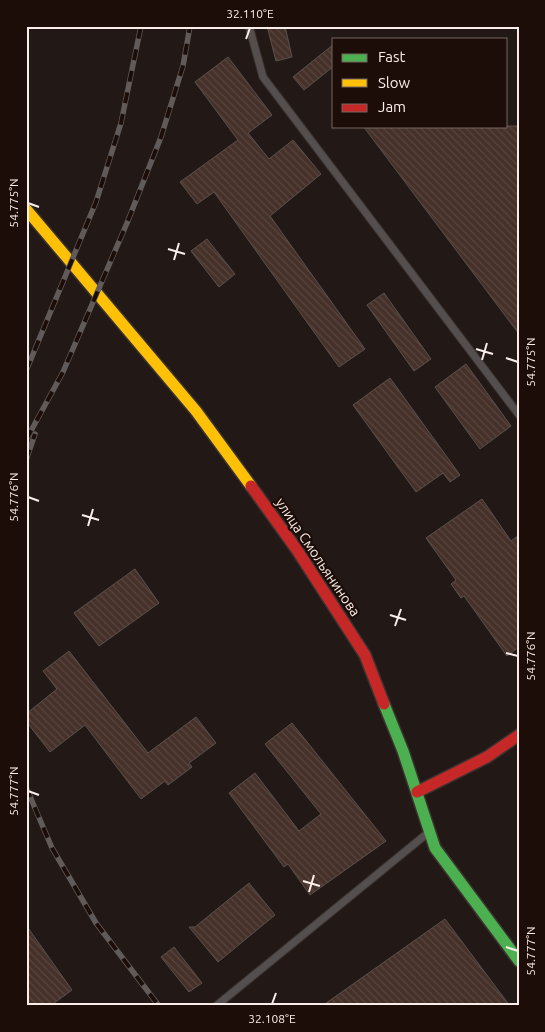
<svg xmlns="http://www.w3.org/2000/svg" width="545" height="1032" font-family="Ubuntu,sans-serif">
	<defs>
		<pattern id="building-back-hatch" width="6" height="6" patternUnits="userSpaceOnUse" patternTransform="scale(1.25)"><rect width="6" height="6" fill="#453129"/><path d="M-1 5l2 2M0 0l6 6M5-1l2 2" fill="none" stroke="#58453e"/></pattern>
	</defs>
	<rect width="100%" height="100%" fill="#221916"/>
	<g fill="url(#building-back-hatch)" stroke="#59514e">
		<path d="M267,26H285L292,57L276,61Z"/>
		<path d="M334,44V66L304,90L293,77Z"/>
		<path d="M228,57L272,115L248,133L269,159L293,140L321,174L270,216L365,349L339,367L214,192L197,204L180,182L238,140L195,82Z"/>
		<path d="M363,126H519V334Z"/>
		<path d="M207,239L235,274L219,287L191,251Z"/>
		<path d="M384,293L431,359L414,371L367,305Z"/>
		<path d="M466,364L511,426L480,449L435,387Z"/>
		<path d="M390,378L460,475L450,482L443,473L416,492L353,405Z"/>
		<path d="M482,499L511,541L519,535V647L507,656L464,596L461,598L451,584L456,580L426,538Z"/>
		<path d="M135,569L159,603L99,646L74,613Z"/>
		<path d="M69,651L148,753L196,717L216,743L189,763L192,767L168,785L165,781L141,799L85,725L50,752L26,721V714L57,689L43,671Z"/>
		<path d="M292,723L386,841L310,895L288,864L284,867L229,793L255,773L299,831L321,814L265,744Z"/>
		<path d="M249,883L275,915L218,962L189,927H195Z"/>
		<path d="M445,919L510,1006H322Z"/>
		<path d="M26,925L72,990L50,1006H26Z"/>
		<path d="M174,947L202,983L189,992L161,957Z"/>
	</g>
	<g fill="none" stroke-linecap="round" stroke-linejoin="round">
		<defs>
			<g id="lane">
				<path d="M249,26L263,77L519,415"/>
				<path d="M216,1006L429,832"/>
			</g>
			<path id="fast" d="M384,704L403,751L435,848L519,961"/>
			<path id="slow" d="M26,209L196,411L251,486"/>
			<g id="jam">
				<path d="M251,486L297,550L365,655L384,704"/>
				<path d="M417,792L487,757L519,735"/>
			</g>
		</defs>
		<use href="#lane" stroke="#3b3330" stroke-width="9"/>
		<use href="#fast" stroke="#3b3330" stroke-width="14"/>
		<use href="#slow" stroke="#3b3330" stroke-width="14"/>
		<use href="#jam" stroke="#3b3330" stroke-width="14"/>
		<use href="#lane" stroke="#544f4e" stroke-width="7"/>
		<use href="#fast" stroke="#4caf50" stroke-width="11"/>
		<use href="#slow" stroke="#ffc107" stroke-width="11"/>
		<use href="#jam" stroke="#c62828" stroke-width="11"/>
		<defs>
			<g id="rail">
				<path d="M26,371L96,202L121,123L141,26"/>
				<path d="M26,440L63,372L127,223L161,137L183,66L190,26"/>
				<path d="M26,460L35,434"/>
				<path d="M26,787L52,848L96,923L159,1006"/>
			</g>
		</defs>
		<use href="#rail" stroke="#605b5a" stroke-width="5.5"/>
		<use href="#rail" stroke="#1d0d08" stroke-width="4" stroke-dasharray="11" stroke-linecap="butt"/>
	</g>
	<path fill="none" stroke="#faede9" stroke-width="2" d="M246,39L250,28M28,203L39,207M168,249L185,254M174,260L179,243M476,349L493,354M506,358L518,362M482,360L487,343M28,497L39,501M82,515L99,520M88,526L93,509M390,615L406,620M395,626L401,609M506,653L518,656M28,791L39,795M303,881L320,886M309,892L314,875M506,947L518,951M272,1004L276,993"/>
	<g text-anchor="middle" stroke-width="4.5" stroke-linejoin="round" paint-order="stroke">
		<g font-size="14" fill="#faede9" stroke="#1d0d08">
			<text transform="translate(318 557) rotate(56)" y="5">улица Смольянинова</text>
		</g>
	</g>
	<rect width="545" height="1032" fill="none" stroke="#1d0d08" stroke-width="55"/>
	<rect x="332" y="38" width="175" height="90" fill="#1d0d08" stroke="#756762"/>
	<rect x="342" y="54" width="25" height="8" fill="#4caf50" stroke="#756762"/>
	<text x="378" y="62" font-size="15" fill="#faede9">Fast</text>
	<rect x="342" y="79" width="25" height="8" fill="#ffc107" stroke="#756762"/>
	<text x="378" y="88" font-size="15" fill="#faede9">Slow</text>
	<rect x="342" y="104" width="25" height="8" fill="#c62828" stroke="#756762"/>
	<text x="378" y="112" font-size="15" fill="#faede9">Jam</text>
	<rect x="28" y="28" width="490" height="976" fill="none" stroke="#faede9" stroke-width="2"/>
	<g font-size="12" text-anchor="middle" fill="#faede9">
		<text x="250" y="18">32.110°E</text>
		<text transform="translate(14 203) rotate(-90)" y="4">54.775°N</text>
		<text transform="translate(531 362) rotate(-90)" y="4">54.775°N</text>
		<text transform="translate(14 497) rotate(-90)" y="4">54.776°N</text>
		<text transform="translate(531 656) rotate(-90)" y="4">54.776°N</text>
		<text transform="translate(14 791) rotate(-90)" y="4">54.777°N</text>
		<text transform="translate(531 951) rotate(-90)" y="4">54.777°N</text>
		<text x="272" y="1023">32.108°E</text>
	</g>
</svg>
